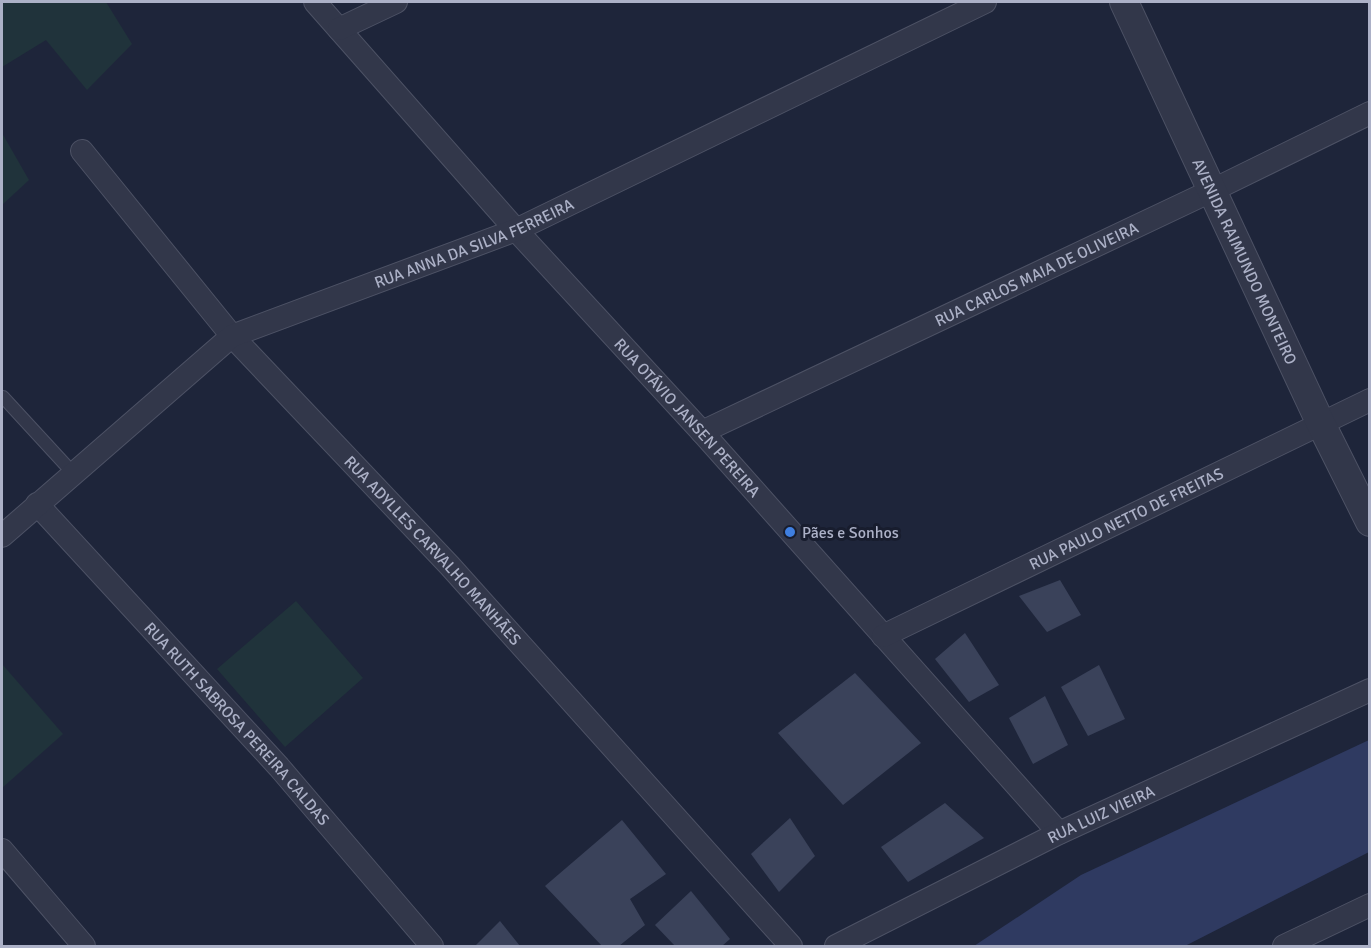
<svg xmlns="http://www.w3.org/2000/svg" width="1371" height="948" font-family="Signika,sans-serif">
	<rect width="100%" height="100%" fill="#1e253a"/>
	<g fill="#20333b">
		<path d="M2,2H106L132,44L87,90L46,40L2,67Z"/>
		<path d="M2,133L29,180L2,205Z"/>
		<path d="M296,601L363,678L285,747L217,669Z"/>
		<path d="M2,664L63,734L2,788Z"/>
	</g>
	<path fill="#2f3a61" d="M1369,740V852L1185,946H974L1081,875Z"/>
	<g fill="#3a425a">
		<path d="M1060,580L1081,615L1047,632L1019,596Z"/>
		<path d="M965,633L999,685L969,702L935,659Z"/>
		<path d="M1099,665L1125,719L1088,736L1061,687Z"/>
		<path d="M855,673L921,743L843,805L778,733Z"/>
		<path d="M1045,696L1068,745L1033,764L1009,718Z"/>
		<path d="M945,803L984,838L908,882L881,847Z"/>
		<path d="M790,818L815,856L779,892L751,854Z"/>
		<path d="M622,820L666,874L630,899L645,925L619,946H602L545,886Z"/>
		<path d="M691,891L730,939L722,946H675L655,925Z"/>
		<path d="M500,921L520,946H475Z"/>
	</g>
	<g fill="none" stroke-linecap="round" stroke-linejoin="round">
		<defs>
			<path id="service" d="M3,397L73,473"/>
			<g id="minor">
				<path id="s1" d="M315,2L516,230L702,432L1059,833"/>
				<path d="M339,29L396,2"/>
				<path id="s2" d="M82,151L232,336L450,566L791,946"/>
				<path id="s3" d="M702,432L1211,191L1370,113"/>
				<path id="s4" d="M37,504L279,767L432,946"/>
				<path id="s5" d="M2,536L232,336L516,230L985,2"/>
				<path id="s6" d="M883,636L1370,400"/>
				<path d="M2,850L84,946"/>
				<path id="s7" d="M836,946L1059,833L1370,690"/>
				<path d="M1284,946L1370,905"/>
			</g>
			<g id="tertiary">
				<path id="s8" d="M1124,2L1321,424L1370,522"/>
			</g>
		</defs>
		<use href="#service" stroke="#4d5265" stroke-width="14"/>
		<use href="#minor" stroke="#4d5265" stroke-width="24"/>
		<use href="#tertiary" stroke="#4d5265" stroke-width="30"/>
		<use href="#service" stroke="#32374a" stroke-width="12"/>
		<use href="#minor" stroke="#32374a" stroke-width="22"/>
		<use href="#tertiary" stroke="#32374a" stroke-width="28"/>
	</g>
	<circle fill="#3f7fe0" stroke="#181d2e" stroke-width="2" cx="790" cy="532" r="6"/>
	<g text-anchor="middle" stroke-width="6" stroke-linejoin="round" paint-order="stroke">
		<g font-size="16" fill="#acb1c7" stroke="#181d2e">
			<text dy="6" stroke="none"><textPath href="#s5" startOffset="564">RUA ANNA DA SILVA FERREIRA</textPath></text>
			<text dy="6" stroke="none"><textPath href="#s8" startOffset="286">AVENIDA RAIMUNDO MONTEIRO</textPath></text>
			<text dy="6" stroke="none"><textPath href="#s3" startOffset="370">RUA CARLOS MAIA DE OLIVEIRA</textPath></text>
			<text dy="6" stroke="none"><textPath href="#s1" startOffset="558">RUA OTÁVIO JANSEN PEREIRA</textPath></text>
			<text dy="6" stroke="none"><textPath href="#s6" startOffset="270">RUA PAULO NETTO DE FREITAS</textPath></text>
			<text dy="6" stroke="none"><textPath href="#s2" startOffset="532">RUA ADYLLES CARVALHO MANHÃES</textPath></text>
			<text dy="6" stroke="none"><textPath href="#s4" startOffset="297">RUA RUTH SABROSA PEREIRA CALDAS</textPath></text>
			<text dy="6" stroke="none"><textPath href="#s7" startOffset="296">RUA LUIZ VIEIRA</textPath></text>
		</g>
		<g font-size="16" fill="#acb1c7" stroke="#181d2e" text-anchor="start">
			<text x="802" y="538">Pães e Sonhos</text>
		</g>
	</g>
	<rect width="1371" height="948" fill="none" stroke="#acb1c7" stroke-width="6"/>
</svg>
